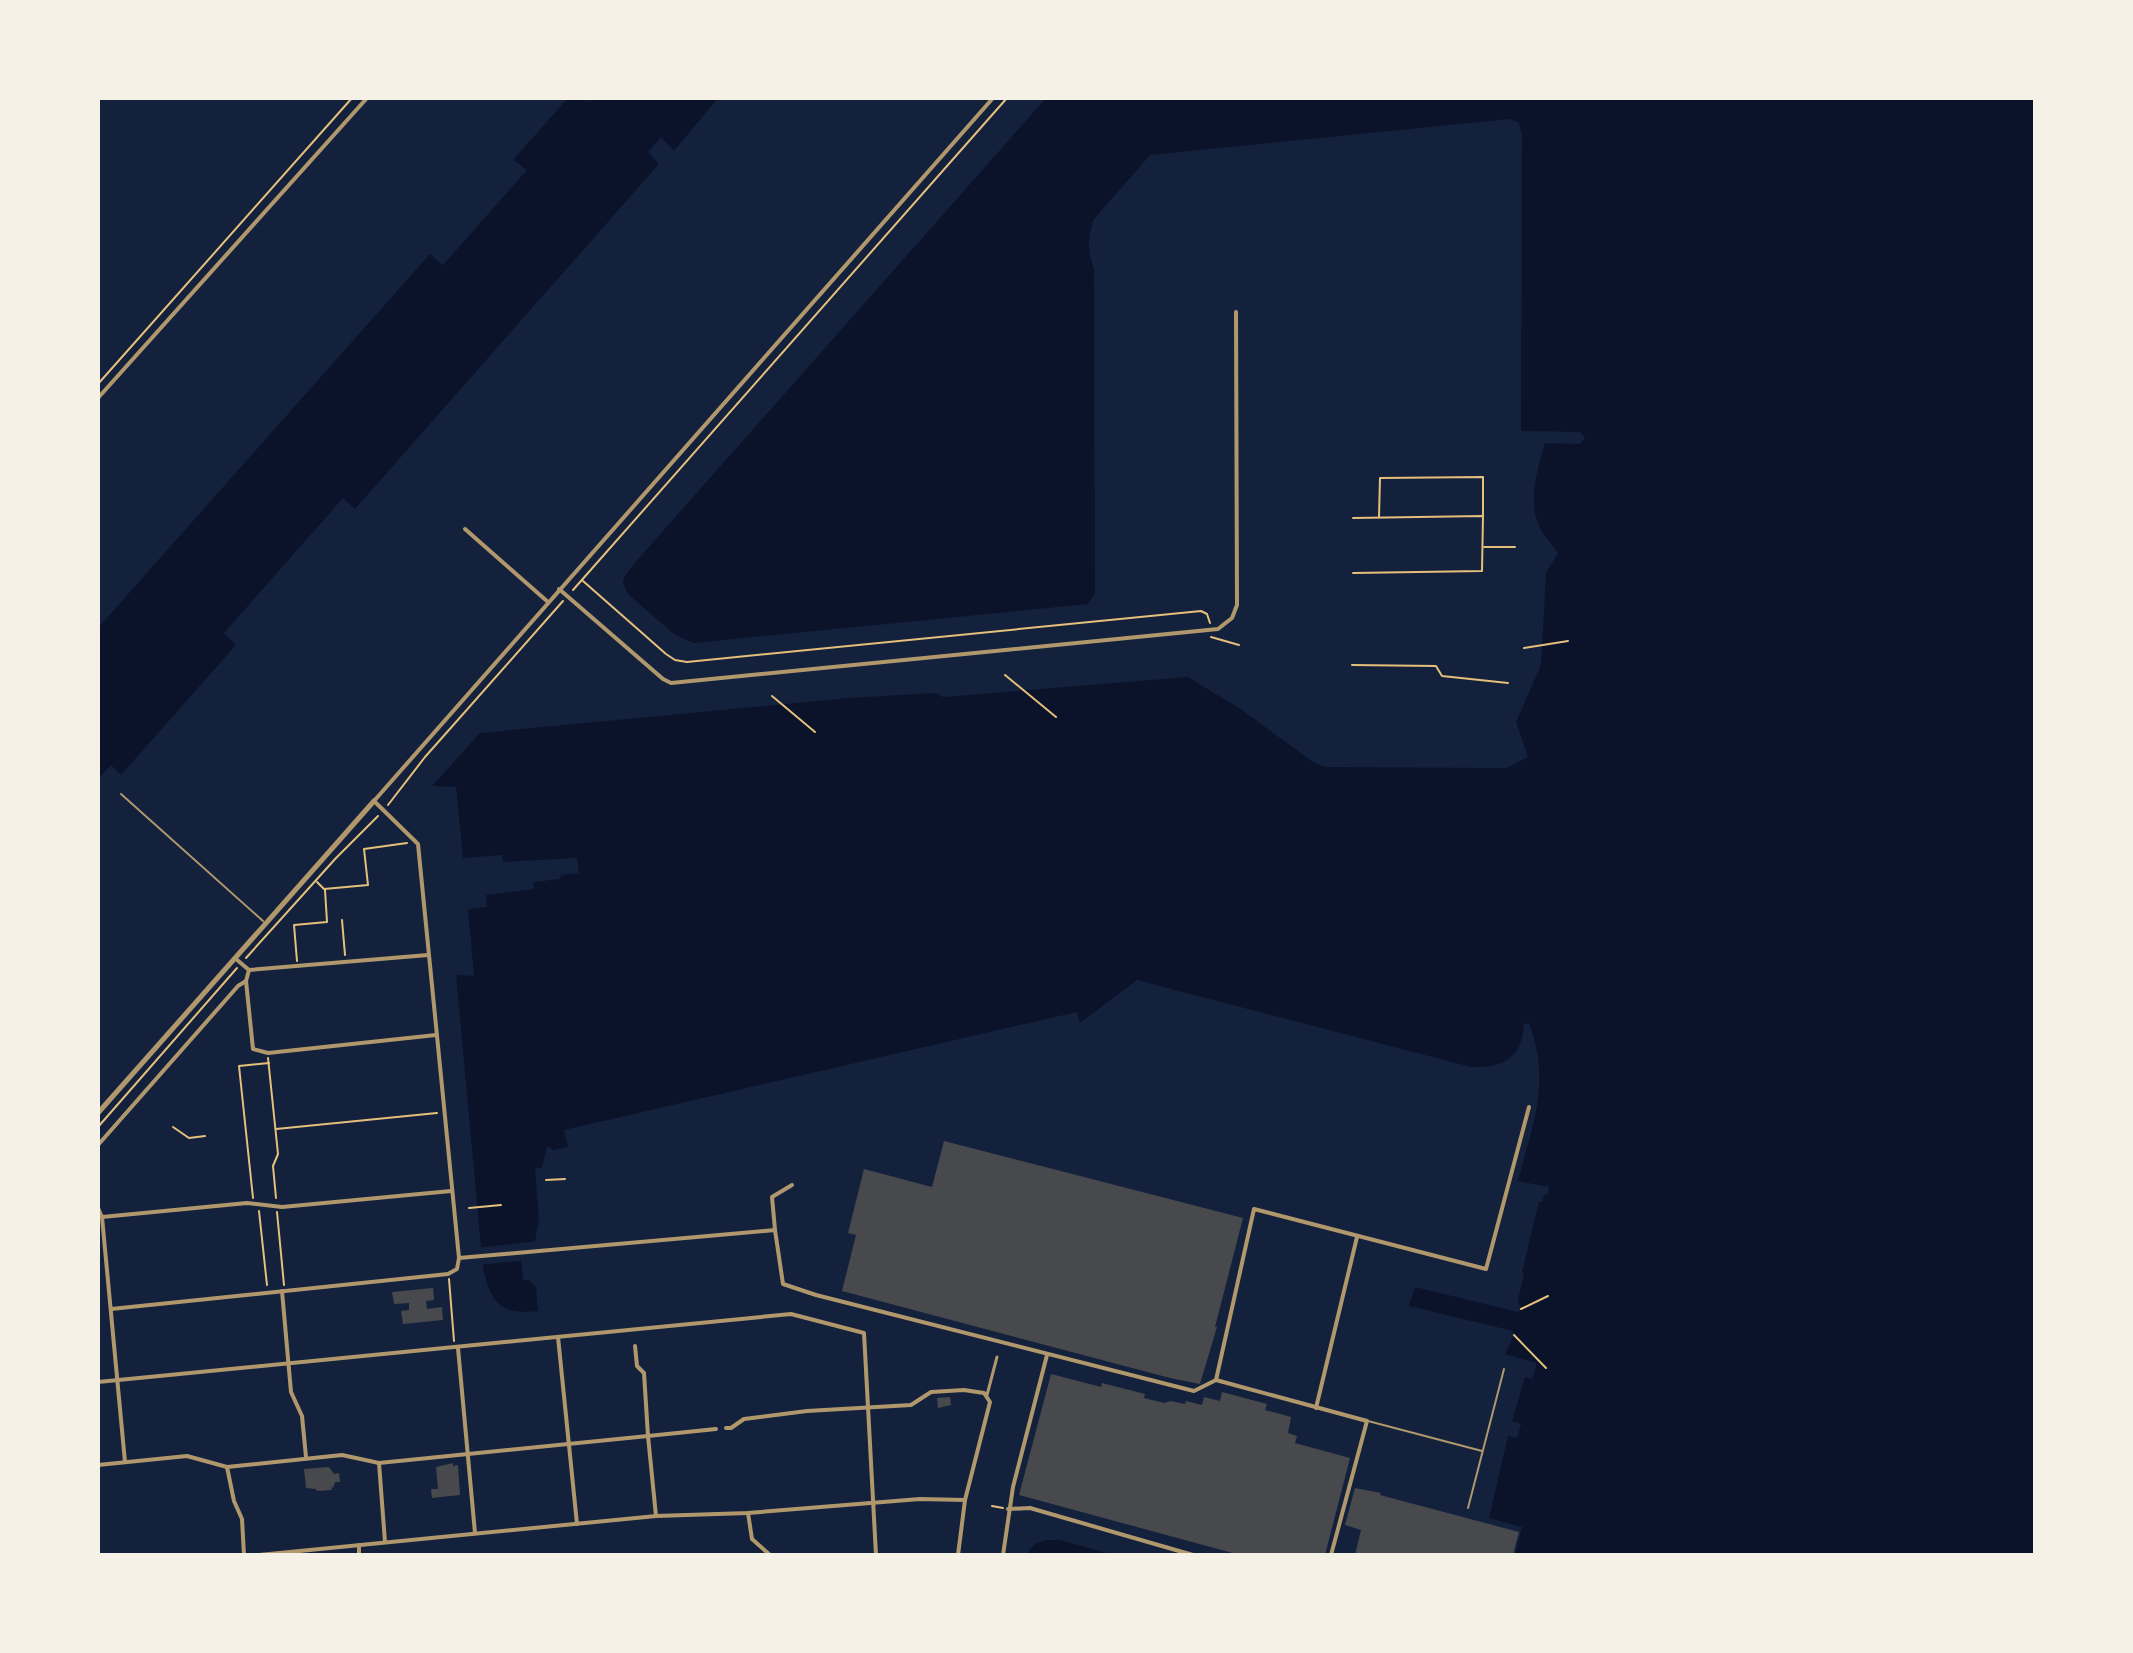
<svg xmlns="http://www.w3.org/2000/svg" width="2133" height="1653" font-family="Bitter,serif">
	<rect width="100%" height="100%" fill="#14213d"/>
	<g fill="#0b132b">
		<path d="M568,98H582L587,102L590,98H718L674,151L661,137L648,152L659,164L355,509L343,498L224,633L236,645L121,775L111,765L98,779V628L430,254L443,265L527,170L513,160Z"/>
		<path d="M1046,98H2035V1555H1515L1522,1527L1489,1518L1508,1436L1517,1438L1521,1424L1512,1421L1525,1377L1532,1379L1537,1363L1505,1354L1514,1335L1513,1331L1409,1306L1415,1287L1518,1312L1521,1309L1518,1300L1524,1274L1522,1272L1539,1202H1542L1545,1194H1548L1549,1187L1518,1181C1533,1123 1551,1083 1529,1023L1524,1024C1522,1059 1503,1068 1471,1067L1137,980L1080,1023L1077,1012L564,1130L568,1147L553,1150L547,1146L542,1168H535L539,1218L535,1241L520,1244L523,1280H529L536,1287L538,1311C500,1315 491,1303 483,1268L456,975L474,976L468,909L487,907L486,895L534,889L533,882L560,879L561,875L579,873L577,858L503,862L502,855L463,858L456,787L432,786L480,733L848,698L936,693L943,697L1188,677L1242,710L1313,762L1324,767L1507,768L1528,757L1516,722L1541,665L1546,573L1558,553C1553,545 1547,540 1542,532C1526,504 1537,471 1545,443L1580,444L1585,438L1580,432L1521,431L1522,136L1519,123L1509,119L1150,155L1094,219C1088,234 1087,253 1094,268L1095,594L1088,604L694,643L675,635L628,594L623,584L624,577L633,565Z"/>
		<path d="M1048,1540H1060L1114,1555H1028C1030,1544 1038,1542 1048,1540Z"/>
	</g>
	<path fill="#14213d" d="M539,1241L537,1245L524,1247L526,1260L478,1265L477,1248Z"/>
	<g fill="#48494c">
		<path d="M944,1141L1243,1218L1215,1327H1217L1200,1384L1170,1378L842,1291L856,1235L848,1233L864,1169L932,1187Z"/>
		<path d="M433,1288L434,1300L426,1301L427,1309L442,1307L443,1320L403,1324L401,1311L409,1310V1303L394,1304L392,1292Z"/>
		<path d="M1051,1374L1101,1387L1102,1383L1145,1394L1144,1398L1164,1403L1171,1401L1185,1404L1186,1401L1202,1405L1204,1397L1220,1401L1222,1392L1267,1404L1265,1410L1291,1417L1288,1433L1297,1436L1295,1443L1350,1458L1325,1555H1240L1019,1495Z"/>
		<path d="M950,1397L951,1405L938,1408L937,1398Z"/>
		<path d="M453,1463V1466L458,1465L460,1495L432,1498L431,1489H438L436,1467Z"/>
		<path d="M329,1467L334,1474L339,1473L340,1482H335L333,1488L331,1486L332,1490L317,1491L316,1489L306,1488L304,1469Z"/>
		<path d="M1355,1488L1381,1493L1380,1495L1519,1532L1513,1555H1355L1361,1530L1345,1525Z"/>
	</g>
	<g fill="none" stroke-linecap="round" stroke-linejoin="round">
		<g stroke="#e5c07b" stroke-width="2">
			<path d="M98,384L352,98"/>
			<path d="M1379,517L1380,478L1483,477V516"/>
			<path d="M1484,547H1515"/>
			<path d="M1353,573L1482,571L1483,516L1353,518"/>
			<path d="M583,581L666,654L675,660L687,662L1201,611L1207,614L1210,623"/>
			<path d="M573,590L1007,98"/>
			<path d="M1211,637L1239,645"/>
			<path d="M1524,648L1568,641"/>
			<path d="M1352,665L1436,666L1442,676L1508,683"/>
			<path d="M1005,675L1056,717"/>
			<path d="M772,696L815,732"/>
			<path d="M388,805L425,757L563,601"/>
			<path d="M317,882L324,889L368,885L364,849L407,843"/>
			<path d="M342,920L345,955"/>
			<path d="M246,958L336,858L378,816"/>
			<path d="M297,961L294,925L327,922L325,890"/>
			<path d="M268,1058L278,1154L273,1166L276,1198"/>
			<path d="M98,1127L237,968"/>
			<path d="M173,1127L189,1138L205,1136"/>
			<path d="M276,1129L437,1113"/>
			<path d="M546,1180L565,1179"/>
			<path d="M253,1198L239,1066L269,1063"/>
			<path d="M469,1208L501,1205"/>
			<path d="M259,1211L267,1285"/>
			<path d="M277,1212L284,1285"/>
			<path d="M449,1279L454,1341"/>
			<path d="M1521,1309L1548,1296"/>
			<path d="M1514,1335L1546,1368"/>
			<path d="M992,1506L1003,1508"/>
		</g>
		<g stroke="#b1986c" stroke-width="2">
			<path d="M121,794L263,921"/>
			<path d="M1368,1421L1482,1451"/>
			<path d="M1468,1508L1504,1369"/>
		</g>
		<path stroke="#b1986c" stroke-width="3" d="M987,1395L997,1357"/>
		<g stroke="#b1986c" stroke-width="4">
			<path d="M98,398L367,98"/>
			<path d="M465,529L548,602"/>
			<path d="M559,589L663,679L671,683L1218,629L1232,618L1237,605L1236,312"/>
			<path d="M236,959L249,970"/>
			<path d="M249,970L246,981L253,1049L268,1053L436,1035"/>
			<path d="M249,970L428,955"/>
			<path d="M98,1145L238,986L246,981"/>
			<path d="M98,1208L102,1217L125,1462"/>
			<path d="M102,1217L247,1203L282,1207L451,1191"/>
			<path d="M775,1230L772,1197L792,1185"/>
			<path d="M459,1258L775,1230L783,1284L816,1295L1194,1391L1216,1380L1254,1209L1486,1269L1529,1107"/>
			<path d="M282,1291L291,1392L302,1416L306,1457"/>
			<path d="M111,1309L448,1274L457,1269L459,1258L418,844L374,801L993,98"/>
			<path d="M558,1337L577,1524"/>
			<path d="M635,1346L637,1366L644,1373L648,1436L716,1429"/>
			<path d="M458,1348L475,1533"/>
			<path d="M1216,1380L1367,1421L1331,1555"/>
			<path d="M98,1382L791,1314L864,1333L876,1555"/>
			<path d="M1316,1408L1357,1237"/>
			<path d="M726,1428H731L744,1419L807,1411L911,1405L931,1392L964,1390L984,1393L990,1402L965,1500L958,1555"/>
			<path d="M379,1463L385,1542"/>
			<path d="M98,1465L187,1456L227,1467L342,1455L379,1463L648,1436L656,1516"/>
			<path d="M227,1467L234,1501L242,1519L244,1555"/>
			<path d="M1008,1509L1030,1508L1193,1555"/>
			<path d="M748,1513L752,1539L770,1555"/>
			<path d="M359,1545V1555"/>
			<path d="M259,1555L656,1516L748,1513L920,1499L965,1500"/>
			<path d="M1003,1555L1013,1487L1047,1355"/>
		</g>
		<path stroke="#b1986c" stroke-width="5" d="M98,1113L374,801"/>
	</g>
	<rect width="2133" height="1653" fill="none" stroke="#f6f1e7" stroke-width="200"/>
</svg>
